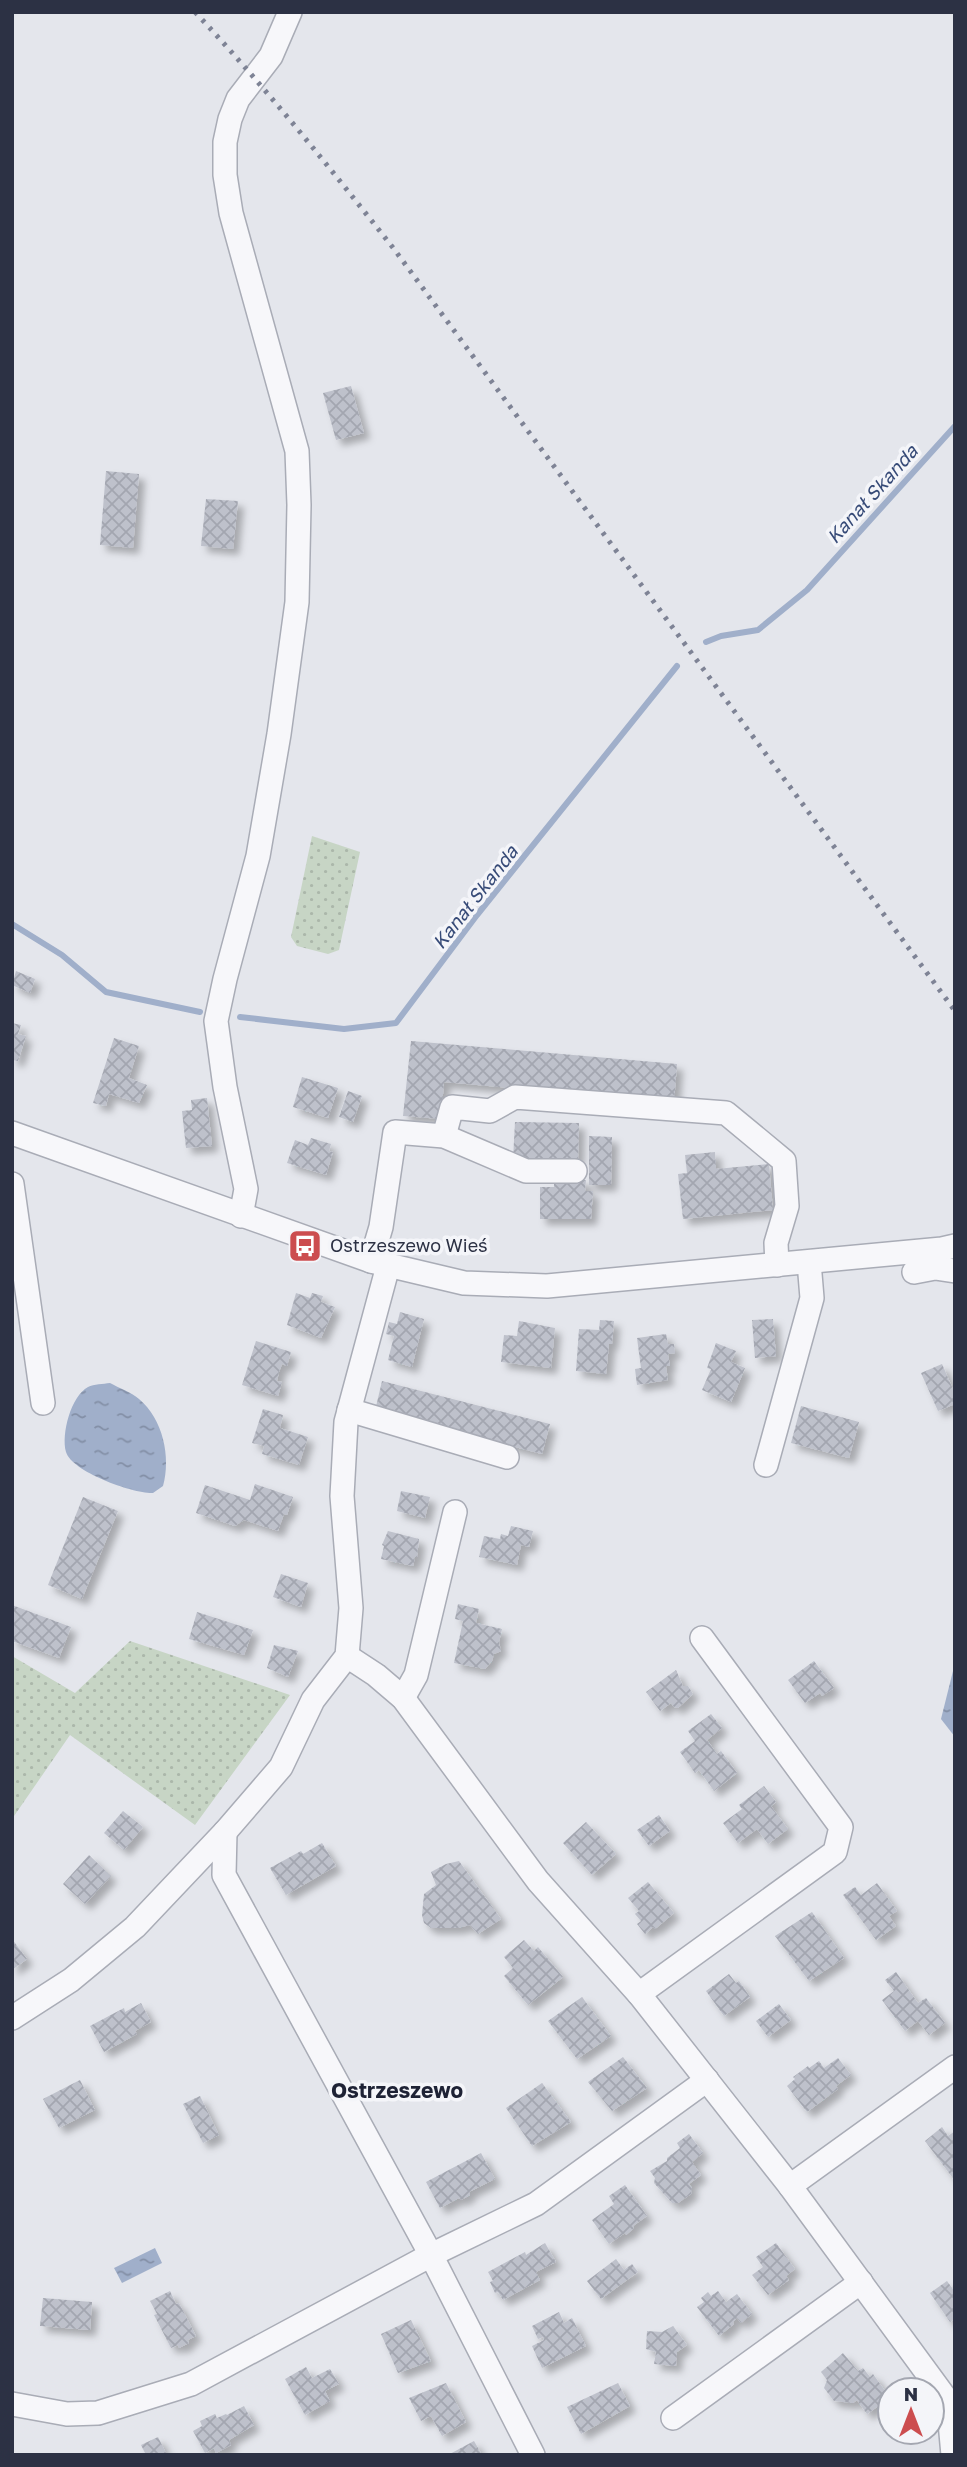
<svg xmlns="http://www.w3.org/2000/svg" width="967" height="2467" font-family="'Golos Text',sans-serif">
	<defs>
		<pattern id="grass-dots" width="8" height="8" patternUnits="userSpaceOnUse" patternTransform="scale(1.75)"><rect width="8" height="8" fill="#c7d5c5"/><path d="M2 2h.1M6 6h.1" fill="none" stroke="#abb7aa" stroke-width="1.8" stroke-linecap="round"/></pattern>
		<pattern id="water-ripples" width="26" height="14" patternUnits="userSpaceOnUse" patternTransform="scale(1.75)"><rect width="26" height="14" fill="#a0afca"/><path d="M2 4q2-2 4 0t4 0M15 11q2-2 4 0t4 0" fill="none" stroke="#838fa6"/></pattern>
		<pattern id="building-cross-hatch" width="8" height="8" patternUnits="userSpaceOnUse" patternTransform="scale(1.75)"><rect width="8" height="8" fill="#bec1cb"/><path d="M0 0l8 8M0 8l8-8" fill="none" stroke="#a3a6b0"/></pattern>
		<filter id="shadow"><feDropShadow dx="6" dy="6" stdDeviation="3.5" flood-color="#0004"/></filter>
	</defs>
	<rect width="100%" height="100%" fill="#e4e6ec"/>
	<g fill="url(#grass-dots)">
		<path d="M312,836L360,852L339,950L328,954L297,946L291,937Z"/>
		<path d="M130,1641L290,1695L195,1825L70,1735L12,1819V1656L75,1693Z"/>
	</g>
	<g fill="url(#water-ripples)">
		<path d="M110,1383C119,1388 131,1392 139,1399C163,1419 171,1457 163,1486L153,1493C134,1494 72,1472 66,1452C61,1434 71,1396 88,1387C94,1384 103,1384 110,1383Z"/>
		<path d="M955,1663V1737L941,1719Z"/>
		<path d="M155,2248L162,2263L122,2283L114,2268Z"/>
	</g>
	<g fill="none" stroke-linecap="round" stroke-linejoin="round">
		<g stroke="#a0afca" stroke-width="6">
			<path d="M706,642L721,636L758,630L807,590L955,426"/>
			<path d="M12,924L62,955L106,992L200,1012"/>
			<path d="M240,1017L344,1029L396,1023L477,915L677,666"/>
		</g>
	</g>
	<g fill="url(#building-cross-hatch)" filter="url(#shadow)">
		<path d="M351,386L364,433L336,440L323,393Z"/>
		<path d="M106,471L139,474L133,548L100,545Z"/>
		<path d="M206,499L238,501L233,549L201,546Z"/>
		<path d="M16,971L35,979L30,993L12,985Z"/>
		<path d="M12,1023L21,1025L18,1034L26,1036L18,1061L12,1060Z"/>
		<path d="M114,1038L139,1046L129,1078L147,1085L139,1103L109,1094L106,1106L93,1103Z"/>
		<path d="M411,1041L677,1064L674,1103L444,1082L441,1119L403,1116Z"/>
		<path d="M302,1077L338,1088L328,1118L293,1107Z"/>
		<path d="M348,1091L362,1096L353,1122L339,1117Z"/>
		<path d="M207,1098L212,1146L186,1148L182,1111L192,1110L191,1100Z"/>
		<path d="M515,1122L579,1123L578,1160L513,1159Z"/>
		<path d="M589,1136L612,1137L611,1185H589Z"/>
		<path d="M311,1138L331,1144L329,1151L333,1152L326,1175L287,1163L295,1140L308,1145Z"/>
		<path d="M715,1152L716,1169L769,1164L773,1210L683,1219L678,1174L687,1173L685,1155Z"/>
		<path d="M554,1179L586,1180L585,1191H593L591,1219H540V1187H554Z"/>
		<path d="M296,1293L310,1298L312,1293L323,1296L321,1302L335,1307L321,1338L287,1325Z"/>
		<path d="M400,1312L424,1319L412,1367L388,1360L394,1336L386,1334L389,1322L397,1324Z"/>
		<path d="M773,1319L776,1356L755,1358L752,1320Z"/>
		<path d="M600,1320L614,1321L612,1344H609L606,1374L576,1371L579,1329L599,1330Z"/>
		<path d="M519,1321L555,1328L551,1368L501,1362L504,1335L517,1336Z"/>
		<path d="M666,1334L668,1344H674L675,1353L668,1354L670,1366H666L668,1380L637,1385L635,1369L641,1368L637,1338Z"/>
		<path d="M256,1341L291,1352L287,1366L282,1364L279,1372L277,1381L282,1382L278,1396L242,1385Z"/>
		<path d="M716,1343L736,1351L731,1362L745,1368L731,1402L702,1390L711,1369L707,1368Z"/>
		<path d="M942,1364L955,1394V1404L938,1411L921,1373Z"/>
		<path d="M382,1381L550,1424L542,1454L375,1411Z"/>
		<path d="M801,1406L859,1422L849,1458L791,1443Z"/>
		<path d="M263,1409L283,1415L280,1428L308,1437L299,1465L262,1454L264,1446L252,1443Z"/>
		<path d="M255,1484L293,1497L287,1515L284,1514L278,1531L244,1520L235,1526L196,1513L205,1485L250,1500Z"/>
		<path d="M401,1491L430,1497L425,1518L397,1511Z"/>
		<path d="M83,1497L118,1511L82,1599L48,1585Z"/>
		<path d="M511,1526L533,1531L529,1547L521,1545L517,1565L479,1557L484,1536L500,1539L501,1534L508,1536Z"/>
		<path d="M388,1531L419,1539L417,1557H415L413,1566L381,1559L384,1546L382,1545Z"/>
		<path d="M281,1574L308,1583L301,1607L273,1597Z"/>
		<path d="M458,1604L479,1609L476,1623L502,1629L499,1642L501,1651L494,1654L492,1661L485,1669L454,1663L463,1621L455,1619Z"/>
		<path d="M12,1605L71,1627L59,1658L12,1641Z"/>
		<path d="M197,1612L253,1630L244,1655L189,1639Z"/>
		<path d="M274,1645L298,1651L288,1677L267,1668Z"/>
		<path d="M814,1661L834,1688L822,1696L820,1693L805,1703L788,1680Z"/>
		<path d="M676,1670L683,1686H688L693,1694L678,1708L674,1707L671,1703L660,1711L646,1692Z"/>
		<path d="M711,1714L722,1728L707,1740L717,1754L721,1751L737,1773L714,1791L699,1770L695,1773L680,1752L695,1741L688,1731Z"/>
		<path d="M764,1786L776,1802L771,1806L788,1829L768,1844L757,1829L738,1843L723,1823L742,1809L739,1805Z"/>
		<path d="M123,1811L143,1827L124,1850L104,1833Z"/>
		<path d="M659,1815L670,1831L649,1846L637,1830Z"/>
		<path d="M586,1822L616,1854L592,1875L563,1843Z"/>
		<path d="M322,1843L336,1866L286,1895L270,1868L301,1851L303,1854Z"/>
		<path d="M89,1855L111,1876L85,1904L63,1884Z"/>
		<path d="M459,1861L501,1919L478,1934L470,1925L457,1928H431L424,1923L422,1915L424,1894L436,1885L431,1872L446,1864Z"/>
		<path d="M648,1882L674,1913L655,1929L653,1927L645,1934L637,1924L641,1921L635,1914L639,1911L628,1898Z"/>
		<path d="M877,1883L897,1911L889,1916L896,1926L876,1940L843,1895L855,1887L861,1895Z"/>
		<path d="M812,1912L844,1958L809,1981L775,1936Z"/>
		<path d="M12,1939L27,1959L12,1970Z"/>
		<path d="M524,1940L534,1951L538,1947L563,1977L528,2005L504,1976L513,1968L504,1957Z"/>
		<path d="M896,1972L918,2003L926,1998L945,2023L929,2035L918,2021L905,2031L882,2000L894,1991L885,1980Z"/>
		<path d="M729,1974L736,1983L739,1981L750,1997L724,2016L706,1991Z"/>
		<path d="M582,1997L611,2036L577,2059L548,2021Z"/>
		<path d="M141,2003L151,2022L135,2031L137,2034L104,2052L90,2026L124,2008L125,2012Z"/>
		<path d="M779,2004L791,2020L768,2037L756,2021Z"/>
		<path d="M623,2057L647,2088L612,2111L588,2082Z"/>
		<path d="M838,2058L851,2075L836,2086L838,2089L807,2112L787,2086L795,2079L793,2077L808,2066L809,2068L819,2061L824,2068Z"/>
		<path d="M80,2080L95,2110L59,2128L43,2099Z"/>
		<path d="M542,2083L571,2122L532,2146L506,2108Z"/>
		<path d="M200,2096L219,2135L203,2143L183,2104Z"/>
		<path d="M942,2127L948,2136L955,2131V2181L925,2141Z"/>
		<path d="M689,2134L703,2153L692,2162L701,2175L689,2184L692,2188L691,2194L678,2203H672L654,2183L655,2178L650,2171L667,2161V2158L680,2148L677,2143Z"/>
		<path d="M481,2153L495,2179L469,2192L470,2195L461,2200L459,2198L440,2208L426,2182Z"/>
		<path d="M625,2185L647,2216L633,2226L634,2228L626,2235L625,2233L609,2244L592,2220L614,2204L609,2196Z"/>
		<path d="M545,2243L556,2262L536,2272L540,2280L503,2300L498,2292L495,2293L490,2282L493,2281L488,2272L525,2252L526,2255Z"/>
		<path d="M776,2243L795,2269L786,2276L789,2280L768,2295L752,2275L763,2267L756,2257Z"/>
		<path d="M616,2259L624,2270L632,2264L638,2272L601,2299L587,2281Z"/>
		<path d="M947,2281L955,2292V2318L950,2322L930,2293Z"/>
		<path d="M170,2291L176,2304L179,2303L196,2336L188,2340L189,2343L179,2348L178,2345L171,2348L154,2315L157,2314L150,2301Z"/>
		<path d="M718,2291L726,2302L737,2294L752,2314L741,2323L737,2318L733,2322L734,2324L719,2336L697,2307L704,2302L701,2298L708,2292L711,2296Z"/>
		<path d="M43,2298L92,2302L90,2330L40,2326Z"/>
		<path d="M559,2312L564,2323L572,2318L586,2346L542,2368L532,2346L544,2340L543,2337L538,2339L532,2326Z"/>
		<path d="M411,2320L431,2361L398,2373L381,2334Z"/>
		<path d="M673,2326L687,2345L677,2352L676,2366L654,2364L656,2352L646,2349L647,2331L662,2332Z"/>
		<path d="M843,2353L858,2371L863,2368L870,2377L873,2374L890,2398L867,2414L857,2400L853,2403L834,2401L824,2388L827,2380L821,2372Z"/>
		<path d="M306,2367L312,2378L330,2369L339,2384L325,2391L330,2401L305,2415L285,2379Z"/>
		<path d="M446,2383L466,2422L442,2436L431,2416L421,2421L409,2398Z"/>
		<path d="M618,2383L630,2406L581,2434L567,2407Z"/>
		<path d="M244,2406L254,2425L229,2440L231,2445L216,2453L214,2448L205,2453L193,2431L202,2426L200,2421L215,2414L217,2418L226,2414L227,2415Z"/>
		<path d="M158,2437L167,2455H146L141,2445Z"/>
		<path d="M474,2441L482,2455H448Z"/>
	</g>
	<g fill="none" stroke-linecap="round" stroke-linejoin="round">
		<defs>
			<g id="minor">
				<path d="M12,1133L371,1261L464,1283L547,1286L942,1249L955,1246"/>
				<path d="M444,1136L452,1107L490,1111L515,1097L726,1113L784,1161L787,1206L776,1243L777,1265"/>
				<path d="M12,1184L43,1403"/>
				<path d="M241,1216L246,1189L225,1087L216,1021L225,979L258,856L279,734L297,602L299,505L297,451L231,213L225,175V142L230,119L238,99L271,56L290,12"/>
				<path d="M371,1261L381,1227L395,1132L444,1136L526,1171H575"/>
				<path d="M914,1272L935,1268L955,1271"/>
				<path d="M349,1410L507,1457"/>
				<path d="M766,1465L812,1298L809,1262"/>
				<path d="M347,1656L376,1675L403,1698L538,1881L639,1994L790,2186L944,2396L950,2422L953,2455"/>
				<path d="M403,1698L416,1675L455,1512"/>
				<path d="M225,1832L224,1875L431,2255L533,2455"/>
				<path d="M639,1994L835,1852L841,1827L702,1638"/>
				<path d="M12,2018L71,1980L135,1927L225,1832L281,1767L313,1700L347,1656L351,1608L342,1496L346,1422L388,1266"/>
				<path d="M790,2186L955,2067"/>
				<path d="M12,2404L67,2414L98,2413L191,2384L431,2255L536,2204L707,2080"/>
				<path d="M673,2418L861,2282"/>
			</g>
		</defs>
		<use href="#minor" stroke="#a9acb6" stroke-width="26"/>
		<use href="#minor" stroke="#f7f7fa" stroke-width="23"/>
		<path stroke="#7e8395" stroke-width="5" stroke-dasharray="3.5 7" stroke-linecap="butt" d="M195,12C266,88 330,168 394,249L955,1011"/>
	</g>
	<defs>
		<symbol id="bus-square" viewBox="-11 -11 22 22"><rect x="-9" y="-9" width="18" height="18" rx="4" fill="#cc4d4f" stroke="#f4f5f9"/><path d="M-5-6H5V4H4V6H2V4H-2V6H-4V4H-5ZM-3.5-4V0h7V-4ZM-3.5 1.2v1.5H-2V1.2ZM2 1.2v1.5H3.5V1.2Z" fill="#fff"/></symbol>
	</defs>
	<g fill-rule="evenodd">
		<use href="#bus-square" x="286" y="1227" width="38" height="38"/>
	</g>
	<g text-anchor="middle" stroke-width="7" stroke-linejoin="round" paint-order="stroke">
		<g font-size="18" fill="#2c3144" stroke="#f4f5f9" text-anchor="start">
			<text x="330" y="1252">Ostrzeszewo Wieś</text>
		</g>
		<g font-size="19" font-style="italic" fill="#364a77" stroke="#f4f5f9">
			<text transform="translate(872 494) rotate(-48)" y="7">Kanał Skanda</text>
			<text transform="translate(475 897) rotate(-52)" y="7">Kanał Skanda</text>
		</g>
		<g font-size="21" font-weight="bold" fill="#1e2235" stroke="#f4f5f9">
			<text x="397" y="2098">Ostrzeszewo</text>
		</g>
	</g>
	<rect width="967" height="2467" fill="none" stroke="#2c3144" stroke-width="28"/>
	<g transform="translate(911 2411)"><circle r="33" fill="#f4f5f9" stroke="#a4a7b1" stroke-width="2"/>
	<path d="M0-5L12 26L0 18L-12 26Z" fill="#cc4d4f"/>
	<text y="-10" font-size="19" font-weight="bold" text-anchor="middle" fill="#2c3144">N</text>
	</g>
</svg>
